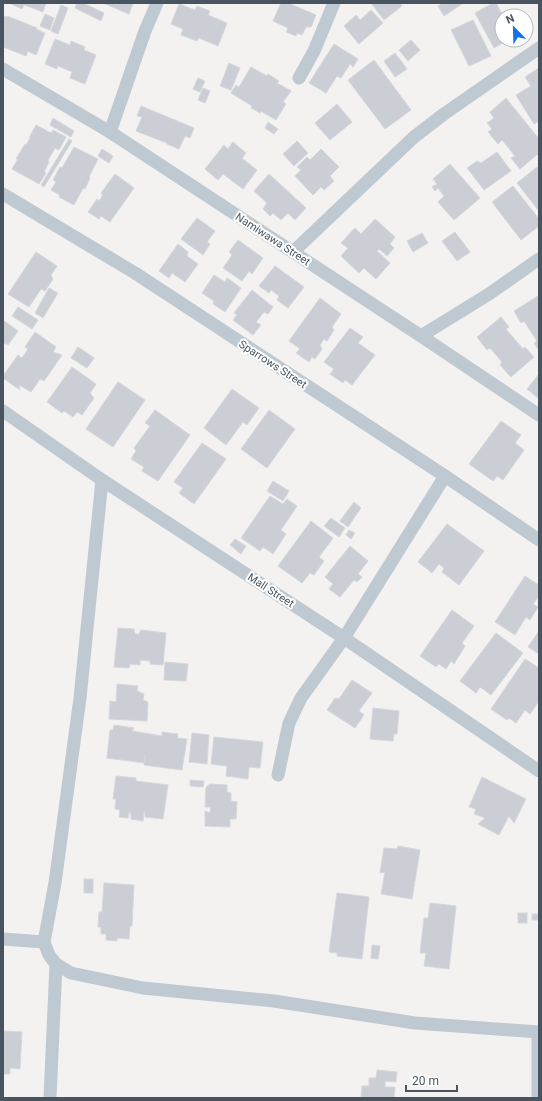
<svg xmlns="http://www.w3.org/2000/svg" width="542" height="1101" font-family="Roboto,sans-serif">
	<rect width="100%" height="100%" fill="#f4f1f1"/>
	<g fill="#cbced4" stroke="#d5d7dd">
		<path d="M9,3H46L43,12L24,5L22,9Z"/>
		<path d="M77,3H83L104,13L101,21L75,8Z"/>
		<path d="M103,3H133L129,14Z"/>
		<path d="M281,3H288L316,15L311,27H306L302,35L297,33L296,36L286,32L288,28L273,21Z"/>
		<path d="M371,3H400L402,6L384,20Z"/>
		<path d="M443,3H461L462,4L444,16L438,6Z"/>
		<path d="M493,3H496L502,14L508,11L511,16H502V40H508L494,48L475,13Z"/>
		<path d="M179,4L195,10L197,6L210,11L208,15L227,23L218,46L199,38L197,41L181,35L183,29L171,24Z"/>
		<path d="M61,5L68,8L58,34L51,31Z"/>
		<path d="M371,10L383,23L359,44L344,26L356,15L360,20Z"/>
		<path d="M45,14L54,18L50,30L40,26Z"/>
		<path d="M3,16L7,17V16L37,28L36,29L45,33L36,55L28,51L26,56L3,47Z"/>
		<path d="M473,20L491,56L469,66L451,30Z"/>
		<path d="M55,39L70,45L71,41L85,47L84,50L96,55L85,84L70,78L72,72L58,66L57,69L45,64Z"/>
		<path d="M411,40L420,50L408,61L399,50Z"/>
		<path d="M334,44L358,59L353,67L350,64L341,78L337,76L326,93L309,83Z"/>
		<path d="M395,53L407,69L395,77L384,61Z"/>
		<path d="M374,60L411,110L385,129L348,80Z"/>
		<path d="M229,63L240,68L231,90L220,86Z"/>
		<path d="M251,67L267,76L268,74L279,81L277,83L291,91L283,102L286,104L276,120L261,111L260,113L251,108L252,106L231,93L236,85L239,87Z"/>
		<path d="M539,68V121L534,124L516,95L531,86L525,77Z"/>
		<path d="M198,78L205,81L200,92L193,89Z"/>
		<path d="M203,88L210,91L205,103L198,100Z"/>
		<path d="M506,98L539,139V153L520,169L511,158L515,156L502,140L498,144L488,132L492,129L487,123L494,118L490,112Z"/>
		<path d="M337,104L352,122L330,140L315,123Z"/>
		<path d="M141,106L194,128L190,138L185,136L179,149L167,144V143L136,131L142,117L137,116Z"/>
		<path d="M53,118L74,131L71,137L50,125Z"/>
		<path d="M268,122L278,129L274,134L265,128Z"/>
		<path d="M36,125L51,133L53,130L66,137L59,150L55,148L48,160L49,162L44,172L46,173L39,184L12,169L18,159H16L25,144L26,145L30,138H29Z"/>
		<path d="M69,139L72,141L44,187L41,185Z"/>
		<path d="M297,141L308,153L294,166L283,154Z"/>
		<path d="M233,142L246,153L242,158L257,170L243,189L223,174L218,180L205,169L224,145L228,149Z"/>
		<path d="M74,147L98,159L89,177L90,178L85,189L83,188L74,205L59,197L60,195L51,190L56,182L53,180L60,167L62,168Z"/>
		<path d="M102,149L113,156L109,163L98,156Z"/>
		<path d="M321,149L339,167L330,176L334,181L324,190L321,187L313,195L295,176L301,170L297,167L307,157L310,160Z"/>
		<path d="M497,152L511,171L484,190L467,168L477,161L481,163Z"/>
		<path d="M450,164L480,198L454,220L438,202L444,196L438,188L435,191L432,187L437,184L433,179Z"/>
		<path d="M537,167L539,169V211L517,183Z"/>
		<path d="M115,174L134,188L110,222L101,216L99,219L88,212L97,199L99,201L103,195L101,193Z"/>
		<path d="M269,174L306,208L295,220L288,213L281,220L273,213L270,216L263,209L267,203L254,191Z"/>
		<path d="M513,186L539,219V226L521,240L492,202Z"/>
		<path d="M197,218L215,231L207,242L210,244L203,255L181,239Z"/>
		<path d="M375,219L395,237L390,244L394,248L387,256L379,249L377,251L390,263L376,279L364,268L359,273L341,256L348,248L341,243L355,228L361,234Z"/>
		<path d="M455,232L470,252L457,261L442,241Z"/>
		<path d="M422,233L428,243L413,252L407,241Z"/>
		<path d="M238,240L263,258L252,274L249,271L242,281L223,268L232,255L229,252Z"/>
		<path d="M178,244L188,252L187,256L198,264L185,282L172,273L169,278L159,271Z"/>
		<path d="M36,252L57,266L51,275L53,279L45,291L41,289L29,307L8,294Z"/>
		<path d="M275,266L304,287L288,308L277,300L279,296L271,290L269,293L259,286Z"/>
		<path d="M214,275L225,282L227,278L241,288L225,312L213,304L214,301L202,293Z"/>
		<path d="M49,288L58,293L43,318L35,313Z"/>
		<path d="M252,290L273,307L268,314L264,312L256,322L261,325L253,335L233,320L237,315L234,313Z"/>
		<path d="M538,296L539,297V351L534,343L537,341L524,321L521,323L514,311Z"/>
		<path d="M320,298L341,314L332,327L334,330L327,341L324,339L320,345L322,349L315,359L312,357L309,362L296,353L300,349L289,341Z"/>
		<path d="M18,307L38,320L32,329L12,316Z"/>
		<path d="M501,317L509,327L506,329L523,349L525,347L534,357L511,377L500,365L502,362L490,348L487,350L477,337Z"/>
		<path d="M3,320L18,331L8,345L5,343L3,346Z"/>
		<path d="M350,328L363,337L358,343L375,355L352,385L345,380L343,383L330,374L334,369L324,362Z"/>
		<path d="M35,332L56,347L53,352L62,355L44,381L40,379L31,392L19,385L20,390L3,378V376L18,355L22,358L28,349L25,347Z"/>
		<path d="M78,347L94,358L87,368L71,358Z"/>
		<path d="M72,367L96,384L90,393L94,398L82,415L77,412L73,417L64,411L62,413L47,402Z"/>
		<path d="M539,374V399L527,389Z"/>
		<path d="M118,382L145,400L113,447L86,429Z"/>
		<path d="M232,389L259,408L247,425L243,422L226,445L204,428Z"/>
		<path d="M155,410L190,435L158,481L142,471L144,467L131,459L136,451L134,448L150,426L145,423Z"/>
		<path d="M269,410L295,429L267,468L241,449Z"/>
		<path d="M501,421L521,435L515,443L524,450L503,480L497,476L493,481L469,464Z"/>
		<path d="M202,443L226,459L194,504L179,493L183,488L174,482Z"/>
		<path d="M273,481L289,491L283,501L267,491Z"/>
		<path d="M270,496L283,504L287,499L297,506L281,530L286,534L273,554L263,547L260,551L241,538Z"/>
		<path d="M354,502L361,508L348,527L340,521Z"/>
		<path d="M331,518L345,528L339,537L324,526Z"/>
		<path d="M311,521L333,538L319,557L324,561L314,575L310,573L302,583L278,566Z"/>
		<path d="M447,524L484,551L459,585L442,572L444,568L439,564L432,573L418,562Z"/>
		<path d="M349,530L355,533L351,539L346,535Z"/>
		<path d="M235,539L246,546L241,554L230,545Z"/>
		<path d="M350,546L368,561L358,574L362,577L357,582L354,580L340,597L329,589L333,584L325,577Z"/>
		<path d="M525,576L539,585V596L533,604L538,607L530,620L526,617L515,635L495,622Z"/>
		<path d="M452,610L474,626L462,643L465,646L454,664L451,661L446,669L439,664L436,667L420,656Z"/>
		<path d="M118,628L134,629L135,634H139L141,630L166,633L163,665L150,664V661L140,660V665L130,664L129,668L114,667Z"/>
		<path d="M539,631V654L528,647Z"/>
		<path d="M496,633L523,653L491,695L480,687L476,693L460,681Z"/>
		<path d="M525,659L539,668V701L530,714L525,710L516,723L509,718L507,720L491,709Z"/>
		<path d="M165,662L188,664L186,681L164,680Z"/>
		<path d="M352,680L372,693L359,711L364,715L355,728L327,710L335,698L339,699Z"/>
		<path d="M117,684L138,686L137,691L144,694L143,700L148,702L147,721L109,719L110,701L116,702Z"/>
		<path d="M373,708L399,711L397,734H394L393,741L370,739Z"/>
		<path d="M114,725L134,728L132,731L162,736V732L178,734L177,738L187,739L182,770L144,765L145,755L144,763L107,758L110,730H113Z"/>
		<path d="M192,733L209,735L207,764L189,762Z"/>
		<path d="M214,737L263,742L260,768L249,767L248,779L226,776L227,766L211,764Z"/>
		<path d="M116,776L136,778V781L168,785L163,819L145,817V812H144L143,821L131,819V813H129L128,818L119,817L120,810L115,809L116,799H113Z"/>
		<path d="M482,777L526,799L514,823L509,816L499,835L478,824L485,818L474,814L476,809L469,807Z"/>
		<path d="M190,780L204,781L203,787L190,786Z"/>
		<path d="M210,784L227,785V792L231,793V801L237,802L236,819H230V827L205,826V811L210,813L211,807H205L206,787Z"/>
		<path d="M398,846L420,850L412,899L381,894L385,872L380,873L384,848L397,849Z"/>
		<rect x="84" y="879" width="9" height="14"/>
		<path d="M104,883L134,885L132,926H130L129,939L117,938V941L106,940V934H101V927H98L99,912H102Z"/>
		<path d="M337,893L369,897L362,959L337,956V953L329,952Z"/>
		<path d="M430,903L456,906L449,969L424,966L426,953H420L424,918H428Z"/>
		<rect x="518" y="913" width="9" height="10"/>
		<rect x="532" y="914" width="7" height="6"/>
		<path d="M372,945L380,946L378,959L371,958Z"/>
		<path d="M3,1031L22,1032L20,1069L10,1068V1074H3Z"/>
		<path d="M377,1070L397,1072L396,1082L385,1081V1087H395L394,1098H361L362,1086H369V1078H376Z"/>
	</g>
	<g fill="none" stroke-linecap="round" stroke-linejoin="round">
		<g stroke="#bfc9d1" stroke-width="13">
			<path d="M3,69L110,132L421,336L539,415"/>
			<path d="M299,78L314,51L334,3"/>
			<path d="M110,132L145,31L157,3"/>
			<path d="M3,194L135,273L445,476L539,540"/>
			<path d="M293,252L414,137L444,114L539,48"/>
			<path d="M421,336L489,294L539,259"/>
			<path d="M3,411L102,480L344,638L539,771"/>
			<path d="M278,775L289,723L301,698L344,638L445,476"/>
			<path d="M3,939L44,942L55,883L80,698L102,480"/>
			<path d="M44,942L49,955L56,964L71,973L143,988L274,1001L415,1023L539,1032"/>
			<path d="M50,1098L56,964"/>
			<path d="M538,1098V1032"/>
		</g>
	</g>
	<g text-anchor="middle" stroke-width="4" stroke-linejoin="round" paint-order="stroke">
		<g font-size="11" fill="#485560" stroke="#fff">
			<text transform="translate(273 239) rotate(33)" y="4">Namiwawa Street</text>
			<text transform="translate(273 364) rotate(33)" y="4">Sparrows Street</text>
			<text transform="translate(271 590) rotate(33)" y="4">Mall Street</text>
		</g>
	</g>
	<rect width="542" height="1101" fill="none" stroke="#485560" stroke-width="8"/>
	<g transform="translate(514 28) rotate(337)"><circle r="19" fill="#ffffff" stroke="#b6bbbf"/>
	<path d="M0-3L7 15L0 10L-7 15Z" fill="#0f73f0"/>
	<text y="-6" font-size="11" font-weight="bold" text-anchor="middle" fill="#485560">N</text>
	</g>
	<path d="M406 1085v6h51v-6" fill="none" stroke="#485560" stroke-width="2"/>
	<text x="412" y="1085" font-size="12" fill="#485560" stroke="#ffffff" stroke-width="3" paint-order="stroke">20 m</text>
</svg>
